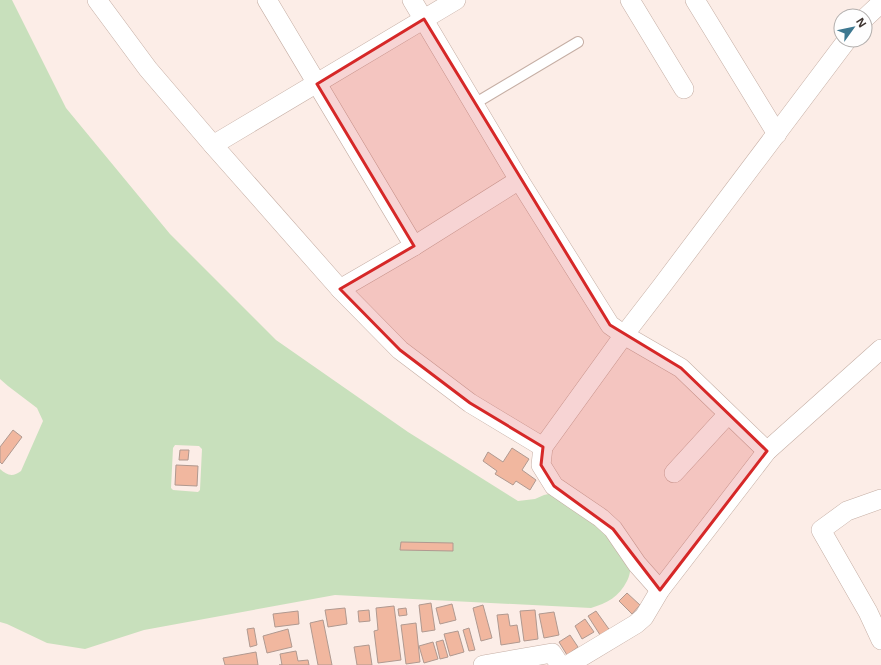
<svg xmlns="http://www.w3.org/2000/svg" width="881" height="665" font-family="'Open Sans',sans-serif">
	<rect width="100%" height="100%" fill="#fcede7"/>
	<path fill="#c8e0bc" fill-rule="evenodd" d="M0,0H12L66,108L170,234L276,340L408,432L518,501L535,499L544,495L553,493L606,528L631,566C630,570 630,576 627,581C619,597 607,603 591,608L335,595L144,630L85,649L47,643L7,624L0,622V469C7,475 12,478 21,471L43,421L37,408L8,386L0,379ZM175,445L199,446L202,449L200,490L198,492L173,490L171,488L173,448Z"/>
	<g fill="#f1b79f" stroke="#b09990">
		<path d="M13,430L22,437L2,464L0,462V447Z"/>
		<path d="M512,448L529,459L522,470L536,480L530,490L516,481L513,485L495,474L497,471L483,461L488,452L503,462Z"/>
		<path d="M180,450H189L188,460H179Z"/>
		<path d="M176,465L198,466L197,486L175,485Z"/>
		<path d="M401,542L453,543V551L400,550Z"/>
		<path d="M627,593L640,605L632,614L619,601Z"/>
		<path d="M431,603L435,630L422,632L419,605Z"/>
		<path d="M452,604L456,620L440,624L436,608Z"/>
		<path d="M483,605L492,638L481,641L473,608Z"/>
		<path d="M394,606L401,660L378,663L374,631L378,630L376,608Z"/>
		<path d="M345,608L347,624L328,627L325,610Z"/>
		<path d="M406,608L407,615L399,616L398,609Z"/>
		<path d="M369,610L370,621L359,622L358,611Z"/>
		<path d="M535,610L538,639L524,641L520,611Z"/>
		<path d="M298,611L299,624L275,627L273,614Z"/>
		<path d="M596,611L611,632L602,638L588,616Z"/>
		<path d="M554,612L559,635L544,638L539,614Z"/>
		<path d="M508,614L510,626L517,625L520,642L501,645L497,615Z"/>
		<path d="M585,619L594,632L582,639L575,626Z"/>
		<path d="M323,620L332,665H318L310,623Z"/>
		<path d="M416,623L420,662L406,664L401,625Z"/>
		<path d="M254,628L257,645L250,647L247,629Z"/>
		<path d="M469,628L475,650L469,651L463,630Z"/>
		<path d="M288,629L292,647L267,653L263,636Z"/>
		<path d="M458,631L464,652L450,656L444,634Z"/>
		<path d="M570,635L578,647L567,655L559,642Z"/>
		<path d="M443,640L448,657L440,659L436,642Z"/>
		<path d="M433,642L438,659L424,663L419,646Z"/>
		<path d="M369,645L372,665H357L354,647Z"/>
		<path d="M296,651L298,661L308,660L309,665H279H282L280,654Z"/>
		<path d="M256,652L258,665H225L223,658Z"/>
	</g>
	<g fill="none" stroke-linecap="round" stroke-linejoin="round">
		<defs>
			<path id="lane" d="M474,104L578,42"/>
			<g id="street">
				<path d="M97,0L148,69L213,145L340,289L400,350L470,403L543,447"/>
				<path d="M267,0L414,246"/>
				<path d="M412,0L519,180L610,325L624,335L681,368L767,451"/>
				<path d="M630,0L684,89"/>
				<path d="M695,0L777,134"/>
				<path d="M865,18L881,3"/>
				<path d="M213,145L456,0"/>
				<path d="M340,289L414,246L519,180"/>
				<path d="M674,473L728,414"/>
				<path d="M881,499L847,511L821,530L868,612L881,640"/>
				<path d="M660,590L637,564L613,529L601,518L554,486L541,465L543,447L624,335L661,287L847,40"/>
				<path d="M483,665L552,653L560,665"/>
				<path d="M568,665L636,624L644,617L660,590L767,451L881,349"/>
			</g>
		</defs>
		<use href="#lane" stroke="#c5aea4" stroke-width="12"/>
		<use href="#street" stroke="#c5aea4" stroke-width="20"/>
		<use href="#lane" stroke="#fff" stroke-width="10"/>
		<use href="#street" stroke="#fff" stroke-width="19"/>
	</g>
	<path fill="#d62828" fill-opacity="0.2" stroke="#d62828" stroke-width="3" stroke-linejoin="round" d="M424,19L610,325L681,368L767,451L660,590L613,529L554,486L541,465L543,447L470,403L400,350L340,289L414,246L317,84Z"/>
	<g transform="translate(853 28) rotate(57)"><circle r="19" fill="#fefefe" stroke="#b2aeac"/>
	<path d="M0-3L7 15L0 10L-7 15Z" fill="#3d7890"/>
	<text y="-6" font-size="11" font-weight="bold" text-anchor="middle" fill="#3f3531">N</text>
	</g>
</svg>
